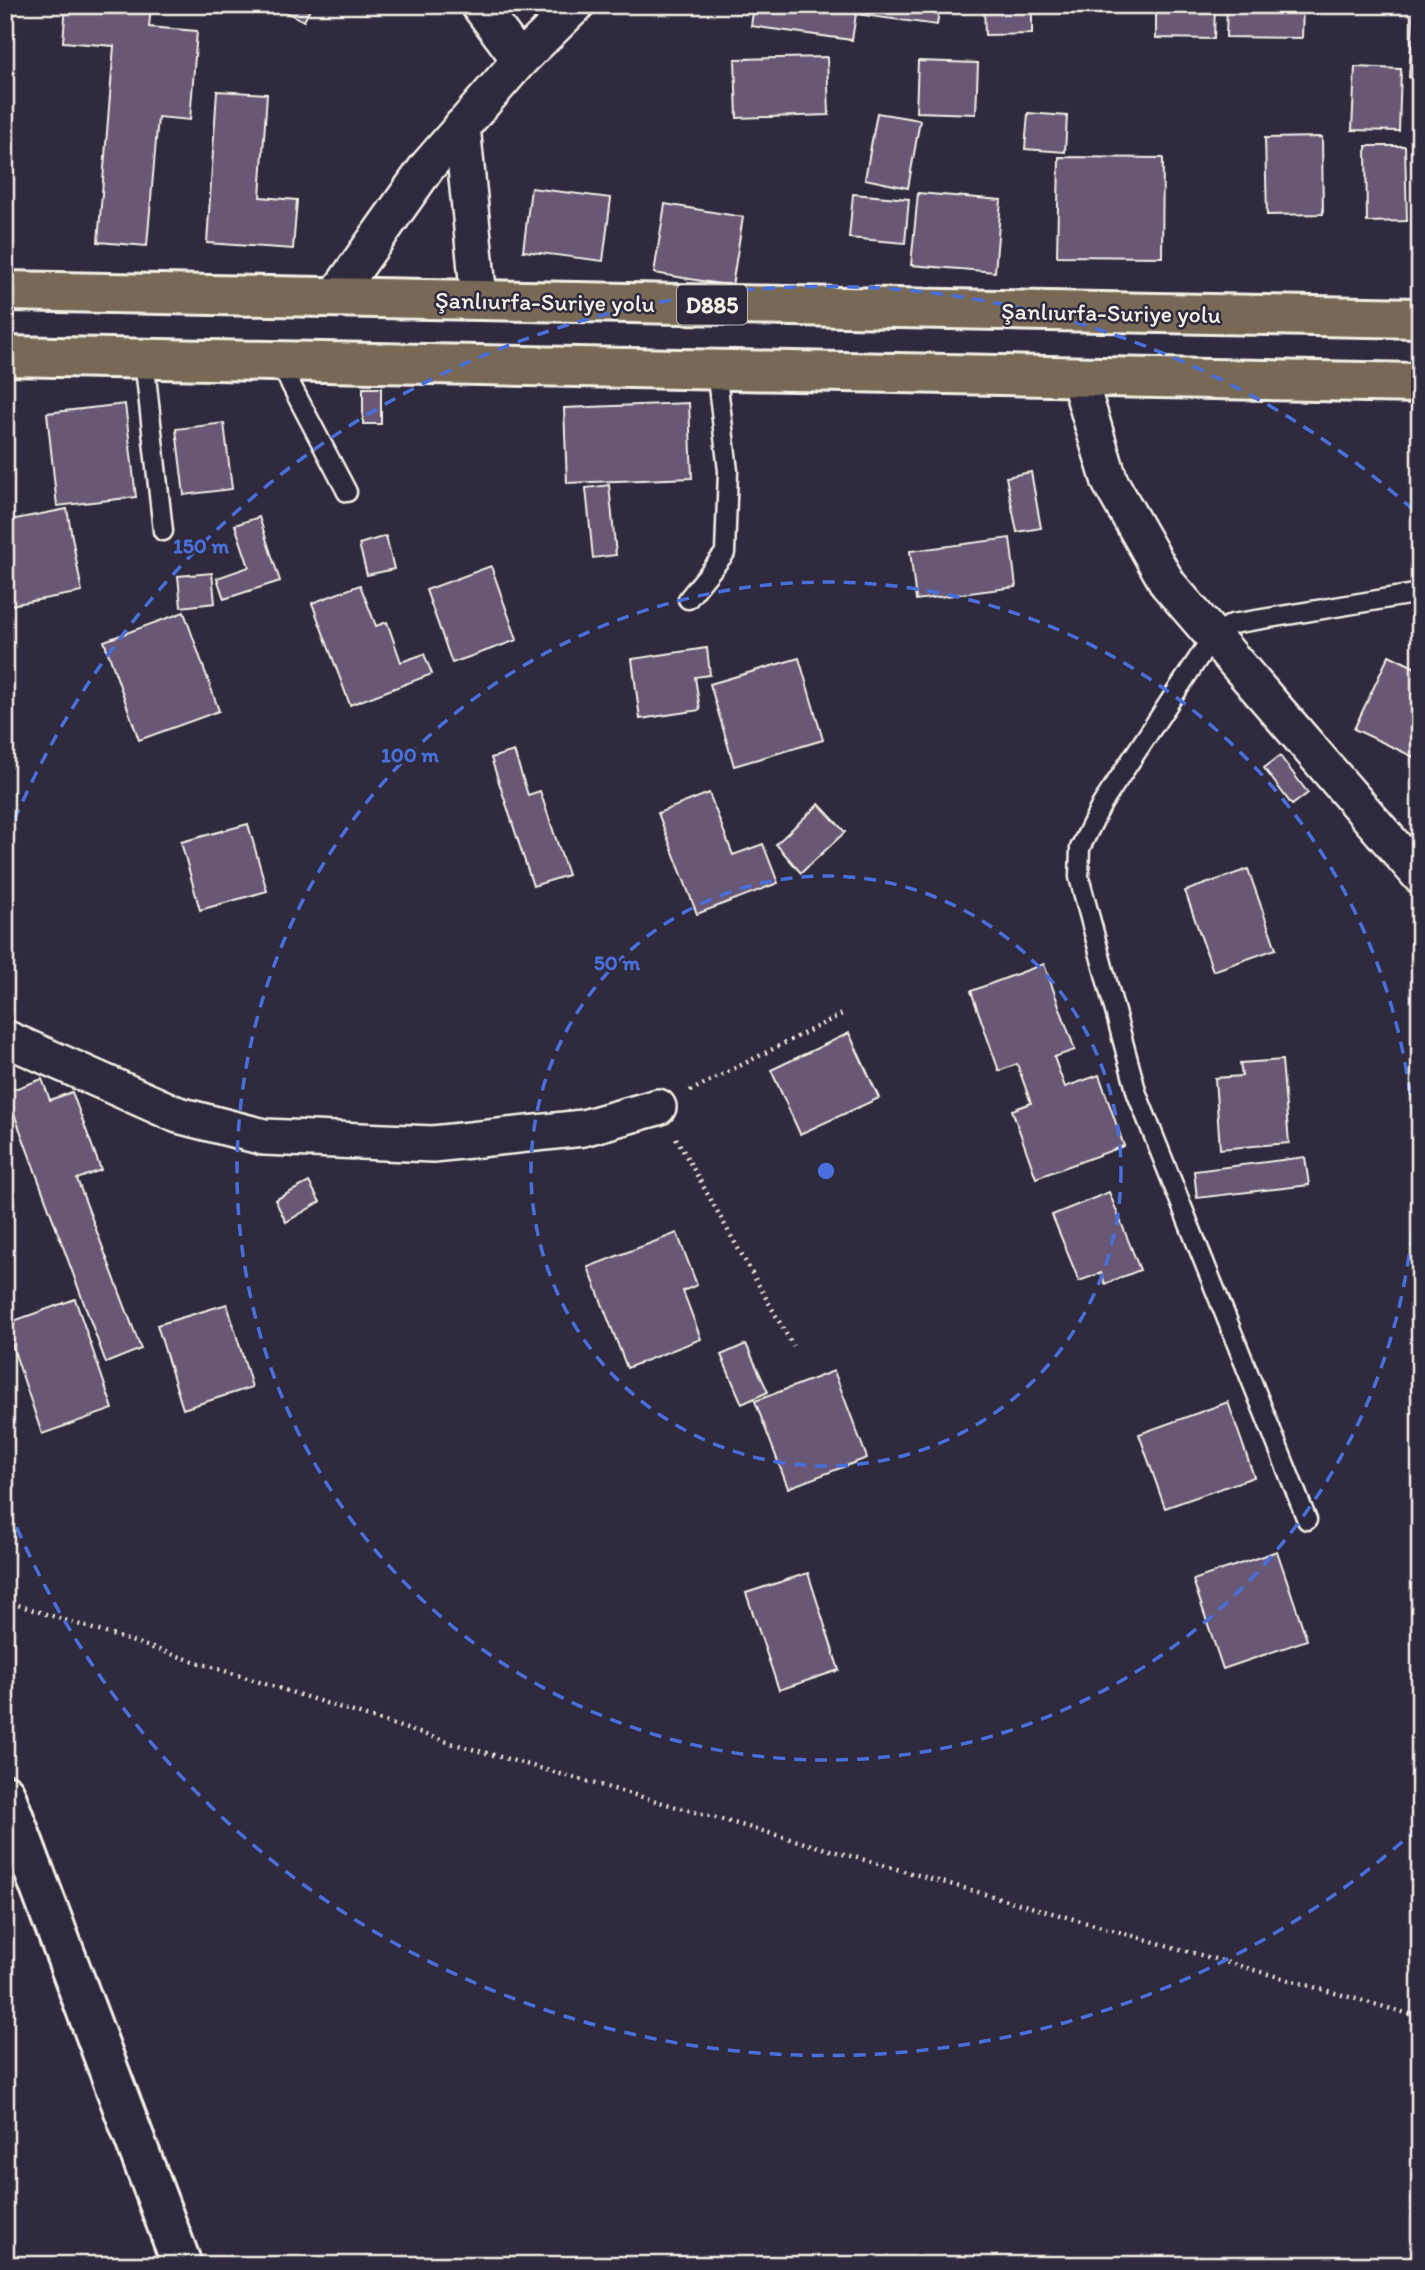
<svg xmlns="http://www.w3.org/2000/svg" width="1425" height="2270" font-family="Itim,sans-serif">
	<rect width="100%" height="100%" fill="#2f2a3d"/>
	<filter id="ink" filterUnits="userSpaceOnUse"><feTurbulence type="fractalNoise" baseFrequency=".0143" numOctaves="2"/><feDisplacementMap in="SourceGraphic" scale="14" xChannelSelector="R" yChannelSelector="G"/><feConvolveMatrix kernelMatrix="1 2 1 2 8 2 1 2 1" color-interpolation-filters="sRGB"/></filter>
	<g filter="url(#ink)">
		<g fill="#675874" stroke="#f4f1e8" stroke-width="2">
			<path d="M66,5H151L149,27L197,31L190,120L158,117L147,246L98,242L114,46L63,42Z"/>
			<path d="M271,5H312L304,21Z"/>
			<path d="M754,5H940L937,25L856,14L852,40L751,26Z"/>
			<path d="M984,5H1032V34L985,35Z"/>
			<path d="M1156,5H1215L1214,39L1156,38Z"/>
			<path d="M1227,5H1303L1302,38L1226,37Z"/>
			<path d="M1414,5H1420V136H1411L1416,77H1409Z"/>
			<path d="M827,57L829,115L737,118L735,59Z"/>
			<path d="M918,61L978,63L976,114L916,112Z"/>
			<path d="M1355,67L1401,69L1399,131L1352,130Z"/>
			<path d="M217,91L267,94L260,197L297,200L293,249L207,243Z"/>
			<path d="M877,113L920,120L908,188L865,179Z"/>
			<path d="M1028,113L1067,116L1065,152L1025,149Z"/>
			<path d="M1322,137L1323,214L1267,215L1265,138Z"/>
			<path d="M1366,146H1405L1407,221L1367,222Z"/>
			<path d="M1059,157L1163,158L1162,257L1057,256Z"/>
			<path d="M531,188L611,198L603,261L523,251Z"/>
			<path d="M918,193L1001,200L995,272L911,265Z"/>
			<path d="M853,194L909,199L905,243L849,238Z"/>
			<path d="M665,204L743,217L732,286L654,273Z"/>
			<rect x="363" y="388" width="18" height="36"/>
			<path d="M689,403L692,478L567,483L564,408Z"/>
			<path d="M125,404L136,497L57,506L47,413Z"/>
			<path d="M224,423L232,489L184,495L176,429Z"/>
			<path d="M1031,472L1041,528L1017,532L1006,477Z"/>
			<path d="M609,485L616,555L593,558L586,488Z"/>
			<path d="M67,509L82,592L5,606V521Z"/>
			<path d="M259,517L280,581L224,599L217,578L249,567L235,525Z"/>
			<path d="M386,536L394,569L367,575L359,544Z"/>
			<path d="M1010,538L1016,587L916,600L910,551Z"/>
			<path d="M491,566L517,640L452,663L426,590Z"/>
			<path d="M212,573L215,603L181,607L178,576Z"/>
			<path d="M360,585L376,626L387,622L401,662L424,654L432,674L350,705L312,603Z"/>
			<path d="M184,612L219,711L139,740L104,641Z"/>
			<path d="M707,648L710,675L695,677L700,710L640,719L632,659Z"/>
			<path d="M1389,655L1420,670V760L1354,729Z"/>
			<path d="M799,658L823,740L734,766L710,684Z"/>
			<path d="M514,751L528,795L540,791L568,875L533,886L491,758Z"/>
			<path d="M1280,756L1308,793L1292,805L1264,768Z"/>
			<path d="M709,793L733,855L763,844L778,883L697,914L658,813Z"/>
			<path d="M819,804L845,832L801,873L776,844Z"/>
			<path d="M248,824L267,891L200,910L181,842Z"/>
			<path d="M1248,869L1276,949L1213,971L1185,891Z"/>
			<path d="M1044,964L1075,1050L1054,1057L1065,1087L1099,1075L1124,1146L1036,1178L1012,1110L1031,1103L1017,1064L999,1071L971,991Z"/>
			<path d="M849,1033L879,1098L800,1134L771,1070Z"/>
			<path d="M1282,1060L1289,1143L1220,1149L1215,1078L1242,1076L1240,1063Z"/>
			<path d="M42,1079L50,1100L72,1092L101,1170L77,1179L141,1349L106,1363L6,1092Z"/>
			<path d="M1305,1157L1309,1185L1197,1198L1194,1171Z"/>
			<path d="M309,1182L320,1202L286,1222L275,1200Z"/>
			<path d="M1109,1192L1140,1270L1105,1284L1101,1273L1079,1281L1052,1215Z"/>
			<path d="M677,1233L697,1285L683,1291L701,1339L627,1368L588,1267Z"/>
			<path d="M75,1299L113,1409L42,1434L5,1324Z"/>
			<path d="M227,1304L252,1387L183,1409L157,1325Z"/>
			<path d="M746,1344L768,1392L742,1404L721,1355Z"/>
			<path d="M834,1371L867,1458L788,1488L755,1401Z"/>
			<path d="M1228,1402L1254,1477L1165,1508L1139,1434Z"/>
			<path d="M1277,1551L1307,1640L1223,1669L1193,1580Z"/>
			<path d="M808,1573L839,1670L779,1690L746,1593Z"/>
		</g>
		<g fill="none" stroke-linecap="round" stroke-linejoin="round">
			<defs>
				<g id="service">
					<path d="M144,358L163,531"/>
					<path d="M279,362L347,492"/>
					<path d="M688,599L725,553L728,471L716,369"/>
					<path d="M1307,1520L1137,1094L1079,877L1080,848L1102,804L1213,636L1232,624L1420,593"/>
				</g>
				<g id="minor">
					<path d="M479,5L520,60"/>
					<path d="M462,126L479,300"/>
					<path d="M335,297L427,167L520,60L576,5"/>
					<path d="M1078,376L1110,482L1168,584L1420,876"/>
					<path d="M5,1038L178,1115L264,1137L433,1144L583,1128L658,1107"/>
				</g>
				<path id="tertiary" d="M5,1794L182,2265"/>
				<g id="trunk">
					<path d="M5,291L1420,318"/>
					<path d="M5,356L1420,383"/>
				</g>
			</defs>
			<use href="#service" stroke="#f4f1e8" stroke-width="23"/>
			<use href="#minor" stroke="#f4f1e8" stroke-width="40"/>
			<use href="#tertiary" stroke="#f4f1e8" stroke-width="44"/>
			<use href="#trunk" stroke="#f4f1e8" stroke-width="44"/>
			<g stroke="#f4f1e8" stroke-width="4.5" stroke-dasharray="2 5" stroke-linecap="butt">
				<path d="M690,1091L842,1014"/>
				<path d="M676,1138L793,1346"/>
				<path d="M5,1601L451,1743L1420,2017"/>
			</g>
			<use href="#service" stroke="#2f2a3d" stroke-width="18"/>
			<use href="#minor" stroke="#2f2a3d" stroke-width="35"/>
			<use href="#tertiary" stroke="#2f2a3d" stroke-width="38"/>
			<use href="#trunk" stroke="#776954" stroke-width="38"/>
		</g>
	</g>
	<g fill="none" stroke="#486fdb" stroke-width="3.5" stroke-dasharray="12 9">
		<circle cx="826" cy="1171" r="295"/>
		<circle cx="826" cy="1171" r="589"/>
		<path d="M1418 1828A884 884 0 0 1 6 1502M6 840A884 884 0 0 1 1418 514"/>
	</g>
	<g text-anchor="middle" stroke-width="5" stroke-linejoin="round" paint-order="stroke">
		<rect fill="#2f2a3d" stroke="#b9b5b5" stroke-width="2" x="677" y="285.5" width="70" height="39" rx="5"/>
		<g font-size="23" font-weight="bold" fill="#f4f1e8">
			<text x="712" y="313">D885</text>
		</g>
		<g font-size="24" fill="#f4f1e8" stroke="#2f2a3d">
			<text transform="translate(545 302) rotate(1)" y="8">Şanlıurfa-Suriye yolu</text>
			<text transform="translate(1111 313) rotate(1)" y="8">Şanlıurfa-Suriye yolu</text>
		</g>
	</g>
	<circle cx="826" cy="1171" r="10" fill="#486fdb" stroke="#2f2a3d" stroke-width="3.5"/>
	<g font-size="21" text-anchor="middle" font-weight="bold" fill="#486fdb" stroke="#2f2a3d" stroke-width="5" stroke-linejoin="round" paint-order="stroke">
		<text x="201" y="553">150 m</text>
		<text x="410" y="762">100 m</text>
		<text x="617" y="970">50 m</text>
	</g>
	<rect width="1425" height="2270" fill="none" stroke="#2f2a3d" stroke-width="28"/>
	<rect x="14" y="14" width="1397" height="2242" fill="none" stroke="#f4f1e8" stroke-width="2.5" filter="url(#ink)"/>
</svg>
